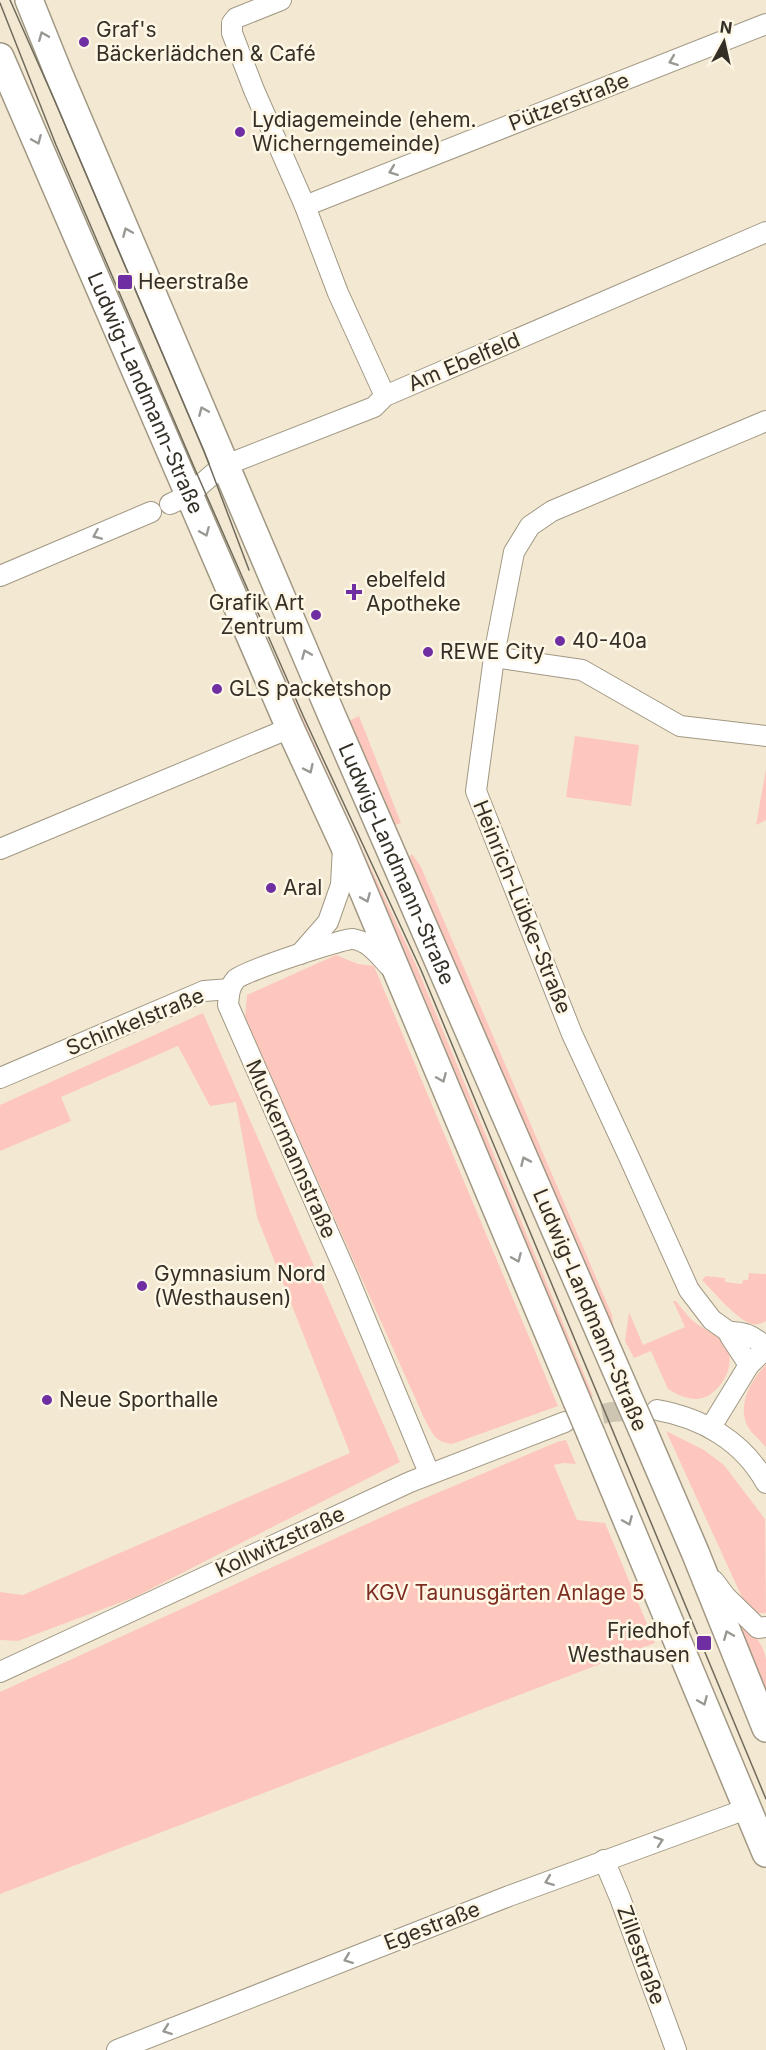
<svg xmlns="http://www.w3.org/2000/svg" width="766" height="2050" font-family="Inter,sans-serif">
	<rect width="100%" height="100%" fill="#f3e9d3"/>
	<g fill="#fdc7bd">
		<path d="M211,515L359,843L416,965L593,1396L586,1398L530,1252L422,992L373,883L327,790Z"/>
		<path d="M359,716L401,823L392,826L349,721Z"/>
		<path d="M575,736L639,745L631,806L566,797Z"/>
		<path d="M766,769V820L756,825Z"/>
		<path d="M412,854L421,867L612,1315L614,1331L613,1332L407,858Z"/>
		<path d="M336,955L358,964L374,966L558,1406L452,1444C435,1442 433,1434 425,1420L245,1018L247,995Z"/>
		<path d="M203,1013L400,1462L135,1597L18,1641L0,1640V1592L23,1595L350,1453L257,1217L236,1102L210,1106L178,1046L61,1097L71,1121L0,1151V1105Z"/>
		<path d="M749,1273L766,1274V1321C762,1323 757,1325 752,1324C737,1320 713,1291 702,1280L706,1276L725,1278V1282L742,1284L743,1280H748Z"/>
		<path d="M673,1301H676C681,1307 686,1314 691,1319C700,1328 713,1332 722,1341C738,1357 727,1382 711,1394C697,1404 681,1397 668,1389L651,1351L634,1358L625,1341L629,1312L643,1345L685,1327Z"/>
		<path d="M766,1364V1447C760,1440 751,1433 747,1425C737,1403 752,1380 766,1364Z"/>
		<path d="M666,1431L704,1450L724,1465L765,1519L766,1613H757L746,1606Z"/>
		<path d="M566,1440L576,1464L564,1463L554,1465L577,1520L605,1523L655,1643L0,1894V1692L395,1511L557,1442Z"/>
		<path d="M737,1628C752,1627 764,1645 766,1660C766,1672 766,1686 766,1698Z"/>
	</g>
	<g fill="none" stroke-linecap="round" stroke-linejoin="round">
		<path stroke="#cdc4b1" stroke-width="20" stroke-dasharray="20 10" stroke-linecap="butt" d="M573,1420L612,1412L645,1410"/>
		<defs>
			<g id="street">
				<path d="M281,0L236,18L232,23V33L254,90L305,206L338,293L385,396"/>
				<path d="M305,206L766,24"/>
				<path d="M170,504L189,495L213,474L226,465L374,407L385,396L766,232"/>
				<path d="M0,576L151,512"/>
				<path d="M494,657L582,670L680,726L766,736"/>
				<path d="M0,849L290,728"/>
				<path d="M300,954L328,922L341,885L343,847"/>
				<path d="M389,966C378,954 370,942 353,939C344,938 242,972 236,979C229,987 229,995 228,1005L347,1275L429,1473"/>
				<path d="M0,1078L204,991L230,989"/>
				<path d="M729,1332L712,1320L689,1290L629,1157L572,1034L476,791L495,650L514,552L530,526L552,511L766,421"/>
				<path d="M749,1365L730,1336L729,1332C744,1331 756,1337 766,1348"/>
				<path d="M657,1410C702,1418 743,1441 766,1483"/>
				<path d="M711,1427L749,1365L766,1348"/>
				<path d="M714,1581L726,1597L758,1628L766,1627"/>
				<path d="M0,1672L410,1482L565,1422"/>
				<path d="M604,1860L620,1898L676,2050"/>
				<path d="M117,2050L509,1896L749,1808"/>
			</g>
			<g id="secondary">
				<path id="s1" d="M29,0L58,72L332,716L624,1388"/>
				<path id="s2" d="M0,57L290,728L344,845L577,1401"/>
				<path d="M643,1431L695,1552L766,1728"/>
				<path d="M591,1434L766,1853"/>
			</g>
		</defs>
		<use href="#street" stroke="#a19883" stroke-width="22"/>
		<use href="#secondary" stroke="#a19883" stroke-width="30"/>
		<use href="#street" stroke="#fff" stroke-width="20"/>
		<use href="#secondary" stroke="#fff" stroke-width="27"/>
		<g stroke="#706b5d" stroke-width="1.5">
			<path d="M10,0L54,99L204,451L249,570"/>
			<path d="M0,3L56,145L194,467L305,720L421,970L766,1799"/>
		</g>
		<defs>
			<g id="secondary-bridge">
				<path d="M624,1388L643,1431"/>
				<path d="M577,1401L591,1434"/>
			</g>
		</defs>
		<use href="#secondary-bridge" stroke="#a19883" stroke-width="30" stroke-linecap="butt"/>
		<use href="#secondary-bridge" stroke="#fff" stroke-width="27"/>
	</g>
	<defs><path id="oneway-chevron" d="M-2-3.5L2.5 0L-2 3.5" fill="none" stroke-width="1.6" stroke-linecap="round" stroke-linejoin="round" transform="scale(1.5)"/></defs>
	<g stroke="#9a9893">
		<use href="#oneway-chevron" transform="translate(43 36) rotate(-112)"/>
		<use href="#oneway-chevron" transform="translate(673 61) rotate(159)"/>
		<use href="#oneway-chevron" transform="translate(37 140) rotate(67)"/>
		<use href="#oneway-chevron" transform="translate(393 171) rotate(159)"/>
		<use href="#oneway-chevron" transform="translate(127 232) rotate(-113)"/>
		<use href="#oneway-chevron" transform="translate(203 411) rotate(-113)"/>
		<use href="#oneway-chevron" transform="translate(205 532) rotate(67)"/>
		<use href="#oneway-chevron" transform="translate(97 535) rotate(157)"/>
		<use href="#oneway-chevron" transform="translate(306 654) rotate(-113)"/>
		<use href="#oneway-chevron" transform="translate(309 769) rotate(65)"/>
		<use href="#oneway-chevron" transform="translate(366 898) rotate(67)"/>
		<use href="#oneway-chevron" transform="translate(442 1078) rotate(67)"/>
		<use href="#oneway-chevron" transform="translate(525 1161) rotate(-114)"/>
		<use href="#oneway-chevron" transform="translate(517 1258) rotate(67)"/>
		<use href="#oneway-chevron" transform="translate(628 1521) rotate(67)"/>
		<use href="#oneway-chevron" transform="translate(728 1635) rotate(-112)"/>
		<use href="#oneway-chevron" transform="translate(703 1701) rotate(67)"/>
		<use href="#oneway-chevron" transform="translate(659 1841) rotate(-19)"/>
		<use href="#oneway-chevron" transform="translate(549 1881) rotate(159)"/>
		<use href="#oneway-chevron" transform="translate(348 1959) rotate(159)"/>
		<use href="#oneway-chevron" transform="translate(167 2030) rotate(160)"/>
	</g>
	<g fill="#702ea3" stroke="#fff7e5" stroke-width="2">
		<circle cx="84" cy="42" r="6"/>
		<circle cx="240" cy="132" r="6"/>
		<rect x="117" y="274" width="16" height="16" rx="3"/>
		<path d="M351 583h6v6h6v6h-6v6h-6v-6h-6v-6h6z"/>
		<circle cx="316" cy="615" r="6"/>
		<circle cx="560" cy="641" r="6"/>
		<circle cx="428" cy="652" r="6"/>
		<circle cx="217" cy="689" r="6"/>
		<circle cx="271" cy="888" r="6"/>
		<circle cx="142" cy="1286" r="6"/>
		<circle cx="47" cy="1400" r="6"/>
		<rect x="696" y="1635" width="16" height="16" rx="3"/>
	</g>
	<g text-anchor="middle" stroke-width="5" stroke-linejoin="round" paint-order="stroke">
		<g font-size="21" fill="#343027" stroke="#fff7e5" text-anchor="start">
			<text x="96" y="37">Graf's<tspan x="96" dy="24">Bäckerlädchen &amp; Café</tspan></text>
			<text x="252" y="127">Lydiagemeinde (ehem.<tspan x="252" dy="24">Wicherngemeinde)</tspan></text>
			<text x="138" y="289">Heerstraße</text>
			<text x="366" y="587">ebelfeld<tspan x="366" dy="24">Apotheke</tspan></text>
			<text x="304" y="610" text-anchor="end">Grafik Art<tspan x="304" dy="24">Zentrum</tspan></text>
			<text x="572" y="648">40-40a</text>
			<text x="440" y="659">REWE City</text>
			<text x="229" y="696">GLS packetshop</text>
			<text x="283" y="895">Aral</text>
			<text x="154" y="1281">Gymnasium Nord<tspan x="154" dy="24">(Westhausen)</tspan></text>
			<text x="59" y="1407">Neue Sporthalle</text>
			<text x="690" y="1638" text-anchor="end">Friedhof<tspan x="690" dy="24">Westhausen</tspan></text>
		</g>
		<g font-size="21" fill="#343027" stroke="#fff7e5">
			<text transform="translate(569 102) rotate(-21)" y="7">Pützerstraße</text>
			<text transform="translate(464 362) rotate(-23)" y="7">Am Ebelfeld</text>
			<text dy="7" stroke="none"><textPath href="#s2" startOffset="366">Ludwig-Landmann-Straße</textPath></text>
			<text dy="7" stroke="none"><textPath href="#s1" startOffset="939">Ludwig-Landmann-Straße</textPath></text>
			<text transform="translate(522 907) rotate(68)" y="7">Heinrich-Lübke-Straße</text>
			<text transform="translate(135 1022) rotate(-22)" y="7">Schinkelstraße</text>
			<text transform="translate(291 1149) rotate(66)" y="7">Muckermannstraße</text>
			<text transform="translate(590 1310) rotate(67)" y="7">Ludwig-Landmann-Straße</text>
			<text transform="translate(280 1542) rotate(-25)" y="7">Kollwitzstraße</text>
			<text transform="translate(432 1926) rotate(-21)" y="7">Egestraße</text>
			<text transform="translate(641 1955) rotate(70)" y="7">Zillestraße</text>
		</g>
		<g font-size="21" fill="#7e2d22" stroke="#fff7e5">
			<text x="505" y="1600">KGV Taunusgärten Anlage 5</text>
		</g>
	</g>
	<g transform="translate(724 42) rotate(8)" stroke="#fff7e5" stroke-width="4.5" paint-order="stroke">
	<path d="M0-4.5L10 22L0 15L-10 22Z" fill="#343027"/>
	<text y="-9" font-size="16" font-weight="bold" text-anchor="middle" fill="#343027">N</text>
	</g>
</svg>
